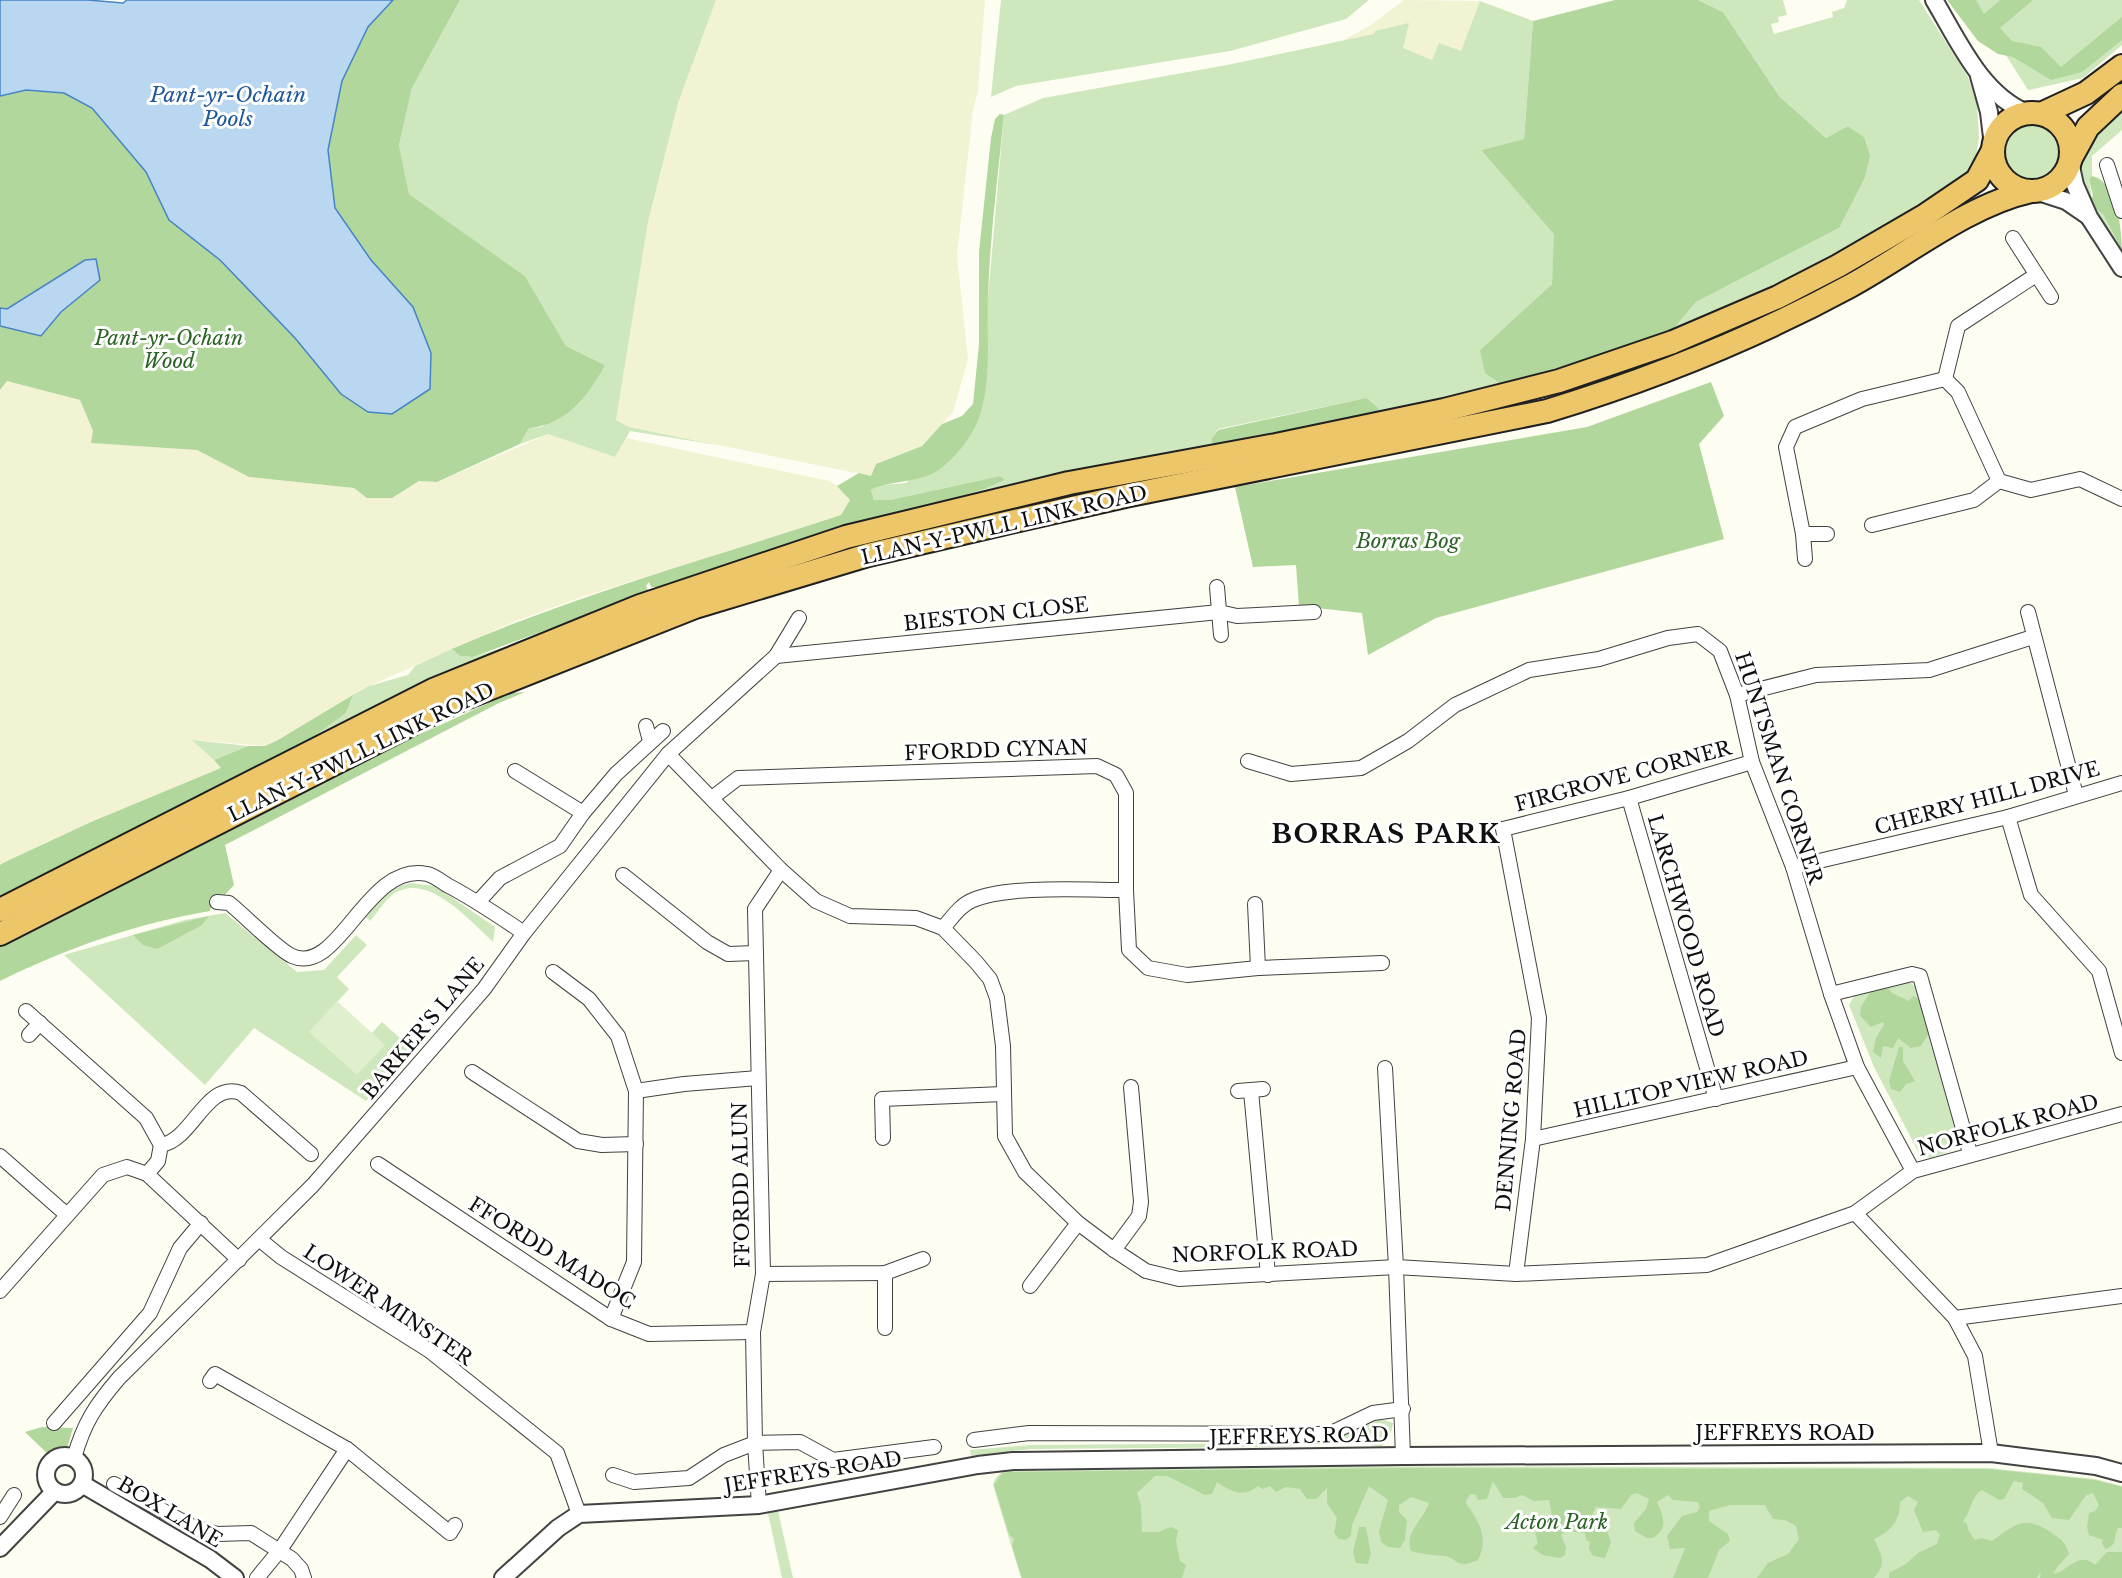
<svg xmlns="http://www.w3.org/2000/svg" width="2122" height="1578" font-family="'Libre Baskerville',serif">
	<rect width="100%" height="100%" fill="#fefdf2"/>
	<g fill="#f2f3d3">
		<path d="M716,0H985L978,90L973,110L957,255L968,359L953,412L922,446L876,464L871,476L629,427L616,420L648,222L678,103Z"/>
		<path d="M1404,0L1480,1L1461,52L1439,44L1417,100L1340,42L1371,25Z"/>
		<path d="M7,381L80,400L93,431L92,443L197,450L249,477L355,488L392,498L419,481L437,482L548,434L615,457L626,438L829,481L841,488L850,500L841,515L582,597L516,621L369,686L301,728L265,746L193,740L222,768L91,822L0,865V390Z"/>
	</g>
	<g fill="#cee7bd">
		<path d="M460,0H716L678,103L648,222L616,420L629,427L717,445L630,431L615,457L548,434L520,444L529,428L542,427L605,365L566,346L525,276L409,194L399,145L412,88Z"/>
		<path d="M1001,0H1369L1346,19L1230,51L1016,86L991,97Z"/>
		<path d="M1698,0H1783L1787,15L1778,17L1779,22L1771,24L1774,34L1833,17L1832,12L1844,8L1847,0H1919L1968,77L1977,105L1979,139L1975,160L1961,181L1862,243L1670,333L1696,302L1839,228L1864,137L1848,126L1826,138L1779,96L1723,12Z"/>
		<path d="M1971,0H2122V45L2083,78L2028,90Z"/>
		<path d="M1480,1L1533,21L1524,139L1481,150L1555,234L1552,284L1480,350L1507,388L1381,418L1366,398L1218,429L1212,438L1211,453L891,516L984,489L1005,480L1000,476L890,500H874L871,490L882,485L906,483L977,423L1004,115L1043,98L1227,65L1374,34L1375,31L1409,23L1403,48L1432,60L1439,43L1461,51Z"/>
		<path d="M2122,106V130L2092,156V176L2089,179L2093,206L2103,214L2119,246C2096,220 2064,175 2089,139C2098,127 2112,117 2122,106Z"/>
		<circle cx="2032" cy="153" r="28"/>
		<path d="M511,645L316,735L346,713L353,695L369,686L408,675L415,666L452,649L460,656L473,657Z"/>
		<path d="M192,740L248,746L214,760Z"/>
		<path d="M410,883L435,886L495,927L493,942C470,921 425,868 391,896C383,903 377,913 370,921L366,917L391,889Z"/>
		<path d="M225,913L297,972L324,970L356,935L367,945L337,977L349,989L310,1032L384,1045L372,1033L382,1022L410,1047L366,1101L254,1028L205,1085L64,955L185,920Z"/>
		<path d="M1908,981L1916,987L1959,1136L1956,1137L1951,1151L1930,1158L1920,1155L1874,1067L1849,1005L1855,994Z"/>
		<path d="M1380,1419L1393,1423L1390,1438L1381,1447L1346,1441L1283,1447L1031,1449L971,1456L970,1450L1030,1445L1302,1443L1330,1437Z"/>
		<path d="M1315,1466L1989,1468L2095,1479L2122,1486V1578H1021L993,1485C996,1474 1001,1472 1012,1471Z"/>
		<path d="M778,1511L793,1578H782L768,1513Z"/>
	</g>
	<g fill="#b1d79d">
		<path d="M393,0H460L412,88L399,145L409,194L525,276L566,346L605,365C588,396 566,425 529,428L520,444L437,482L419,481L392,498H367L354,488L249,477L197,450L91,443L93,431L80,400L7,381L0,390V326L42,335L61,312L100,280L40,290L7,309L0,308V96L26,90L65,93L92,108L146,172L169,220L220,260L295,338L341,394L368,412L413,307L371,260L335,208L328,150L342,81L368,27Z"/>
		<path d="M1615,0H1698L1723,12L1779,96L1826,138L1848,126L1864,137L1870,156L1865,177L1839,228L1696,302L1670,333L1507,388L1485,373L1480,350L1552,284L1554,234L1481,150L1524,139L1533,21Z"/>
		<path d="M1947,0H1976L1984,14L2000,0H2033L2000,28L2012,41L2041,47L2061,67L2122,17V40L2082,72L2051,80L2013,57L1998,54L1978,41Z"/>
		<path d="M1000,114L1004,115C998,175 990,236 988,296C986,337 993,384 977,423C969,440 955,458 940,469C920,484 892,479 871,490L874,500H890L1000,476L1005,480L984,489L668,587H651L649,582L646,586L649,592L473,657L460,656L452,649C578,594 710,558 841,515L850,500L837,486L859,473L871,476L876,464L922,446L942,424L962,416L973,404L979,344V252L991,138L995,119Z"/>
		<path d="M2092,176C2117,181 2122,231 2122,251L2103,214L2087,202L2093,196L2089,179Z"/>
		<path d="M1711,382L1724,416L1699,444L1724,539L1436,618L1368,655L1362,613L1299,606L1296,565L1253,567L1235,487L1587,427Z"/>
		<path d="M1366,398L1378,408L1381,418L1211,453L1212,438L1218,430Z"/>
		<path d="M525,692L499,703L225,845L234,885L221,899L213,900L210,911C137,923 65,949 0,981V945L384,751L510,693Z"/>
		<path d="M353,695L346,713L316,735L0,897V865L3,863L91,822L221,768L214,760L248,746H265L278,740Z"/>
		<path d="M209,916L202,925L157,949L143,945L133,935Z"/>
		<path d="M1880,988L1889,989L1892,993L1909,1001L1913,996L1920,999L1929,1033L1921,1046L1911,1048L1898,1038L1893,1048L1883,1046L1881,1058L1873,1052L1876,1038L1884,1025L1883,1022L1871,1027L1860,1016L1861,1007L1871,991Z"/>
		<path d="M1899,1047H1903V1061L1915,1081L1906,1084L1900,1092L1891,1089L1889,1081Z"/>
		<path d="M42,1427L73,1428L66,1452L59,1451L51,1457L25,1432Z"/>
		<path d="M1407,1468L1988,1469L2095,1480L2122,1487V1528H2118C2113,1537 2118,1545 2106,1549L2102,1544L2103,1540L2089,1535L2087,1527L2089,1513L2095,1511L2099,1505L2093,1493L2086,1495L2069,1520L2052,1518L2043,1503L2022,1489L2023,1483L2014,1481L2004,1499L1999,1500L1982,1490C1970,1497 1972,1511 1963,1521L1967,1524L1968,1530L1975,1540L1982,1538L1992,1541C2017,1523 2025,1515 2052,1533C2062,1540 2066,1543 2069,1554L2057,1567L2053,1574C2069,1571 2079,1550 2095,1565L2107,1552H2122V1578H2040L2041,1571L2037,1578H1889V1573L1906,1564L1918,1553L1937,1544L1940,1535L1936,1530L1923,1532L1914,1510L1918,1502L1908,1496L1900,1502C1900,1520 1891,1532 1874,1539C1882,1556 1887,1563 1874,1578H1757L1768,1563L1788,1554L1799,1539L1796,1526L1785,1520L1773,1519L1765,1505H1730L1709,1511V1521L1728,1534L1730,1541L1719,1550L1708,1578H1673L1685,1548L1670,1549L1667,1536L1682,1516L1697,1512L1700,1507L1698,1502L1673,1500L1668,1495L1657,1502C1663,1516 1669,1528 1653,1538H1647L1635,1531L1634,1523L1646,1509L1649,1499L1637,1493L1631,1495L1621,1509L1596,1507L1591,1517L1607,1531L1611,1542L1605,1558L1593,1556L1589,1549L1590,1542L1586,1540L1585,1533L1566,1531L1561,1535L1566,1547L1565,1555L1560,1558L1543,1555L1533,1548L1538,1543L1535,1533L1548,1528L1552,1516L1549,1500L1534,1501L1522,1495L1515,1498H1503L1493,1481L1487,1499L1478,1500L1476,1495L1470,1494C1469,1497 1467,1499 1466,1501C1465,1508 1494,1529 1478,1560C1455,1570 1459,1558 1444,1556C1433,1555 1422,1554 1411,1551C1404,1532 1424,1519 1429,1503L1411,1497L1399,1505V1512L1407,1520L1405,1540L1400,1548L1388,1547L1381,1542L1379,1531L1388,1500L1369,1486L1352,1525L1351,1536L1346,1540L1339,1539L1334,1533L1337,1518L1327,1503V1488L1316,1499H1307L1300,1489L1286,1487L1276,1492L1270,1486L1263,1489L1258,1486C1244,1498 1231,1492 1217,1482L1212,1494L1205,1495L1167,1476H1155L1137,1493L1141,1505L1142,1532H1158L1171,1527L1178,1530L1176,1541L1180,1561L1186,1565L1182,1578H1022L1012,1546L1014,1539L1009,1534L994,1485L1002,1473L1011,1472Z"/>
		<path d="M1359,1527H1365C1369,1535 1368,1544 1371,1553L1368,1564L1356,1563L1353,1552Z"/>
	</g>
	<path fill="#e0efce" d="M337,1001L385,1045L357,1075L309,1032Z"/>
	<g fill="#bad7f2" stroke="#4585c5" stroke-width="1.5">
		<path d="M0,0H88L123,3L127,0H393L368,27L342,81L328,150L335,208L371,260L413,307L431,353L430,389L392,414L368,412L341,394L295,338L220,260L169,220L146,172L92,108L64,93L26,90L0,96Z"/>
		<path d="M96,259L100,280L61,312L41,336L0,326V308L7,309L85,260Z"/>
	</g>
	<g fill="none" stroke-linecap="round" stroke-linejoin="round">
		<defs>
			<g id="minor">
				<path d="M2107,165L2122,211"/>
				<path d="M2013,238L2051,297"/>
				<path d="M1945,379L1958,326L2036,275"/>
				<path d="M1872,525L1974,500L1999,481"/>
				<path d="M1803,534H1827"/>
				<path d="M1805,559L1803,534L1786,447L1795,427L1862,399L1945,379L1958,392L1999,481L2031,490L2080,479L2122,499"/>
				<path d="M1217,587L1221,635"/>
				<path d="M2028,612L2076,795"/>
				<path d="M776,656L1219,612L1237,616L1314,612"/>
				<path d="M1737,695L1816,675L1929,670L2033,637"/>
				<path d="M646,726L650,741"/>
				<path d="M668,754L781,870L816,901L850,916L916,918L943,928L976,962L990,979L997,998L1003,1046L1005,1136L1025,1172L1078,1223L1114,1250L1146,1271L1179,1279L1396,1267L1516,1274L1707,1265L1855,1213L1913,1171L2122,1114"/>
				<path d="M1248,761L1291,774L1361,768L1408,741L1455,705L1529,670L1599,659L1668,638L1698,634L1720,651L1737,695L1752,762L1793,867L1831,994L1857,1067L1913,1171"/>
				<path d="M515,771L583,813"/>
				<path d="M712,798L738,778L1097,766L1116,775L1126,793V890L1129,950L1148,968L1187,975L1258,968L1382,963"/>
				<path d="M1629,798L1716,1099"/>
				<path d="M2008,817L2031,895L2099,971L2122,1053"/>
				<path d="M1793,867L2008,817L2122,783"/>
				<path d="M623,875L707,942L728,954L756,953"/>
				<path d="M217,902L229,903C243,914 278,950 292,956C339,977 367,861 427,874C433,875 441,881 447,885C474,899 499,916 524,933"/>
				<path d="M478,902L500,878L560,846L583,813L616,774L663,731"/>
				<path d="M1255,904L1258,968"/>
				<path d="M943,928C952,918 960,905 973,900C1009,885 1085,890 1126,890"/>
				<path d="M553,972L589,999L618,1036L636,1091L634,1262L611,1319"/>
				<path d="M1831,994L1912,974L1920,976L1970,1153"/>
				<path d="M26,1011L146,1118L161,1145"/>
				<path d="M29,1035L40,1023"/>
				<path d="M1385,1068L1396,1267L1403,1456"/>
				<path d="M472,1072L578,1141L602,1145L636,1144"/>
				<path d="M636,1091L684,1084L758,1078"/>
				<path d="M1238,1091L1263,1089"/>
				<path d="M1251,1091L1268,1275"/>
				<path d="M883,1138L882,1099L1003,1094"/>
				<path d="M1533,1139L1857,1067"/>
				<path d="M0,1156L67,1215"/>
				<path d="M378,1164L611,1319L649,1334L753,1332"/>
				<path d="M147,1174L158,1161L161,1145C193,1140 206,1080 241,1093L311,1154"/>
				<path d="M1855,1213L1955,1318L1975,1356L1991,1453"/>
				<path d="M259,1239L281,1257L430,1351L557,1453L579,1514"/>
				<path d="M1114,1250L1139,1216L1141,1202L1131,1087"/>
				<path d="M885,1273V1328"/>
				<path d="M763,1274L885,1273L923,1259"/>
				<path d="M1516,1274L1533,1139L1539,1018L1503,829L1629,798L1752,762"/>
				<path d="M1030,1286L1078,1223"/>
				<path d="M0,1291L103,1175L127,1167L147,1174L239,1260"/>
				<path d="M1955,1318L2122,1296"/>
				<path d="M210,1381L215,1374L347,1449L450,1533L455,1525"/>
				<path d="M54,1423L150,1313L180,1248L201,1223"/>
				<path d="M974,1440L1029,1433L1329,1434L1373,1413L1403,1409"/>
				<path d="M74,1458C84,1423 95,1406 119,1378L313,1185L484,989L524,933L668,754L776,656L799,618"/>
				<path d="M613,1475L634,1482L689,1478L724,1455L755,1443L800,1442L833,1460L934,1447"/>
				<path d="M114,1484L191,1526L217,1534L251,1533L292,1559L301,1569L304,1578"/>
				<path d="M759,1505L755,1443L753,1332L763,1274L755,909L781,870"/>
				<path d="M0,1517L14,1495"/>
				<path d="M257,1578L280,1550L347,1449"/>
			</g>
			<g id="tertiary">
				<path d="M1934,0C1958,40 1981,94 2027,113"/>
				<path d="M1979,76L1989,112L1993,146"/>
				<path d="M2070,162L2075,185L2089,217L2122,268"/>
				<path d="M2035,191L2066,201L2088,216"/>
				<circle cx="65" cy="1475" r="19"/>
				<path d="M82,1484L210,1559L235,1578"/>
				<path d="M0,1548L55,1491"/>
				<path d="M503,1578L558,1528L579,1514L759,1505L978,1465L1013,1461L1403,1456L1991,1453L2096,1466L2122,1473"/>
			</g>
			<g id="trunk">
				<circle cx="2032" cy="152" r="39"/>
				<path d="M2041,114L2086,93L2122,66"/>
				<path d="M2071,158L2088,127L2122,95"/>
				<path d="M0,910L433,690L640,606L846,537L1069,483L1276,445L1444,410L1559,381L1673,342L1778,297L1838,266L1924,216L1977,180L1992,152"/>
				<path d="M0,934L453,703L695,607L868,555L997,525L1125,496L1547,411C1652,379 1754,338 1850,286C1907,255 1968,205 2031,191"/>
			</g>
		</defs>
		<use href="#minor" stroke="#424242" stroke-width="16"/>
		<use href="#tertiary" stroke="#424242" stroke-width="20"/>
		<use href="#trunk" stroke="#202020" stroke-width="26"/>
		<use href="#minor" stroke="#fff" stroke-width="14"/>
		<use href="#tertiary" stroke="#fff" stroke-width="16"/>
		<use href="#trunk" stroke="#edc66a" stroke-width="22"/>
	</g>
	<g text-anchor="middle" stroke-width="6" stroke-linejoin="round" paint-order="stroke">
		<g font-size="20" font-style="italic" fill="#2a6323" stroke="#fff">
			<text x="169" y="345">Pant-yr-Ochain<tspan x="169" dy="23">Wood</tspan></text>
			<text x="1408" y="548">Borras Bog</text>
			<text x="1557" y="1529">Acton Park</text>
		</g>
		<g font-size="20" fill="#0f0f0f" stroke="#fff">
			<text transform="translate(1004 525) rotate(-13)" y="7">LLAN-Y-PWLL LINK ROAD</text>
			<text transform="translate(996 614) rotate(-6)" y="7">BIESTON CLOSE</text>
			<text transform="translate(996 750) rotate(-2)" y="7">FFORDD CYNAN</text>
			<text transform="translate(361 752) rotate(-26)" y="7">LLAN-Y-PWLL LINK ROAD</text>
			<text transform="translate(1779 768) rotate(72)" y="7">HUNTSMAN CORNER</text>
			<text transform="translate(1623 776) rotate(-15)" y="7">FIRGROVE CORNER</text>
			<text transform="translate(1987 798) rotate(-15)" y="7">CHERRY HILL DRIVE</text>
			<text transform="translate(1686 926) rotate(74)" y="7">LARCHWOOD ROAD</text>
			<text transform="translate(423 1028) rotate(-50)" y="7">BARKER'S LANE</text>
			<text transform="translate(1691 1084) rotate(-13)" y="7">HILLTOP VIEW ROAD</text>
			<text transform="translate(1511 1120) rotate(-85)" y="7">DENNING ROAD</text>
			<text transform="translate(2008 1125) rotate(-15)" y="7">NORFOLK ROAD</text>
			<text transform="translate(741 1185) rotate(-91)" y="7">FFORDD ALUN</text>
			<text transform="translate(1265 1252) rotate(-2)" y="7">NORFOLK ROAD</text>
			<text transform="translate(552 1253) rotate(32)" y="7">FFORDD MADOC</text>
			<text transform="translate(388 1305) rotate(34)" y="7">LOWER MINSTER</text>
			<text x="1785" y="1440">JEFFREYS ROAD</text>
			<text transform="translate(1299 1436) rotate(-1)" y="7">JEFFREYS ROAD</text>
			<text transform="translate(813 1472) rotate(-9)" y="7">JEFFREYS ROAD</text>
			<text transform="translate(170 1512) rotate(31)" y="7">BOX LANE</text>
		</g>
		<g font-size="21" font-style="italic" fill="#205899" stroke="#fff">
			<text x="228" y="102">Pant-yr-Ochain<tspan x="228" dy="24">Pools</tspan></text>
		</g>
		<g font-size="26" font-weight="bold" letter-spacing="1.5" fill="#0f0f0f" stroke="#fff">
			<text x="1386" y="843">BORRAS PARK</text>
		</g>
	</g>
</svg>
